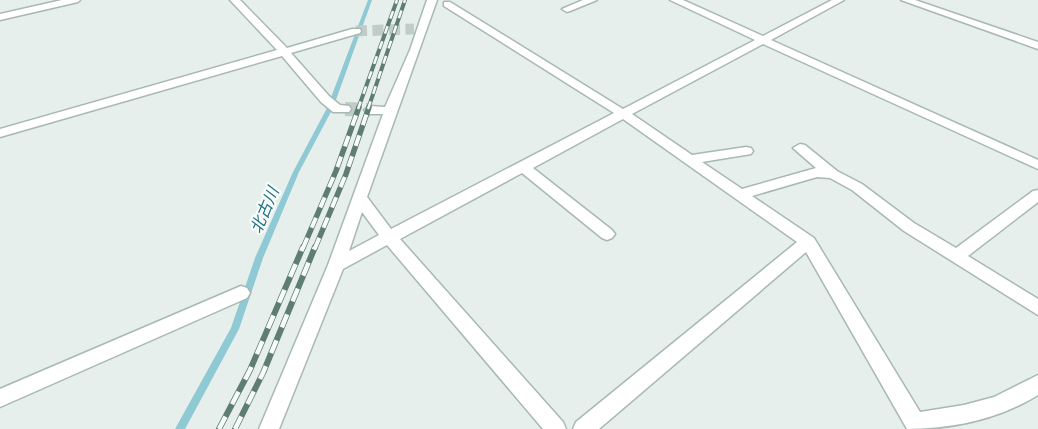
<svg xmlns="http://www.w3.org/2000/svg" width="1038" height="429" font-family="'Exo 2','Noto Sans JP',sans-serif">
	<rect width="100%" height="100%" fill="#e6efeb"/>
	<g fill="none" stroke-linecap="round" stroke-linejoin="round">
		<path fill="#8ec9d4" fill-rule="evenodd" d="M368,0H372L333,108L299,172L263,258L239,329L185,429H175L231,328L255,258L293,172L327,108Z"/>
		<path stroke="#bfccc8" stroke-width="11" stroke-dasharray="11 5.5" stroke-linecap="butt" d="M356,31L414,29"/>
		<path stroke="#bfccc8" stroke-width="14" stroke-dasharray="14 7" stroke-linecap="butt" d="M345,109L370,110"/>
		<defs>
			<g id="street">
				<path d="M62,0H80L78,2L0,20V14Z"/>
				<path d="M230,0H240L287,48L352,29H360L361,31L360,33L291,53L329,96L340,105L349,106L351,109L349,112H333L321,102L282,56L0,137V129L277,50Z"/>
				<path d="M427,0H437L367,197L391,229L614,113L444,6V2H450L623,109L755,40L670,0H683L763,36L832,0H844L771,40L1038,160V169L763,44L632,114L692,155L746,147L751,148L753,151L751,154L702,162L742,189L816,168L793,148L800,144L805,145L837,171L862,184L914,223L956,248L1033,191L1038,190V202L968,256L1038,299V315L904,231L852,190L830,178L817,177L752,196L814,238L920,412L964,405L994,397L1038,375V395C999,419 953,429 907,429L806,252L599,429H573L576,422L797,242L623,119L533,168L612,230L615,234L612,238L607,240L602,238L522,173L400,239L563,422L566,429H543L387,245L343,269L279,429H259L328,265L383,114H370L364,110L370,106L385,107L410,50ZM362,212L379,235L349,251Z"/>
				<path d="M583,0H597L570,11L567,12L562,9Z"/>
				<path d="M901,0H915L1038,42V49Z"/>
				<path d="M241,286L247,288L250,293L247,298L0,407V389Z"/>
			</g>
		</defs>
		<use href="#street" stroke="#a8b8b2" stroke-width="3"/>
		<use href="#street" fill="#fff" fill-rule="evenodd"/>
		<defs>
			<g id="rail-far2">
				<path d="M358,109L397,0"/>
				<path d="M368,109L405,0"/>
			</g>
			<g id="rail-far1">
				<path d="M303,248L336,171L359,107"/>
				<path d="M315,248L346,174L369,107"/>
			</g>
			<g id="rail">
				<path d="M219,429L250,370L303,247"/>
				<path d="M235,429L263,373L315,247"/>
			</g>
		</defs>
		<use href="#rail-far2" stroke="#5f7d75" stroke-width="4"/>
		<use href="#rail-far1" stroke="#5f7d75" stroke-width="5.5"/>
		<use href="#rail" stroke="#5f7d75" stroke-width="6"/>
		<use href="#rail-far2" stroke="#f7fbf9" stroke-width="2.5" stroke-dasharray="8" stroke-linecap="butt"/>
		<use href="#rail-far1" stroke="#f7fbf9" stroke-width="4" stroke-dasharray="11" stroke-linecap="butt"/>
		<use href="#rail" stroke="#f7fbf9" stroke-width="4.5" stroke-dasharray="14" stroke-linecap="butt"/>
	</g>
	<g text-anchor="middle" stroke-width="4.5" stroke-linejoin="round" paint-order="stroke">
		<g font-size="16" font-style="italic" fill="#1c6f80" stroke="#f7fbf9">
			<text transform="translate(264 210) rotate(-67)" y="6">北古川</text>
		</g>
	</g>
</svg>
